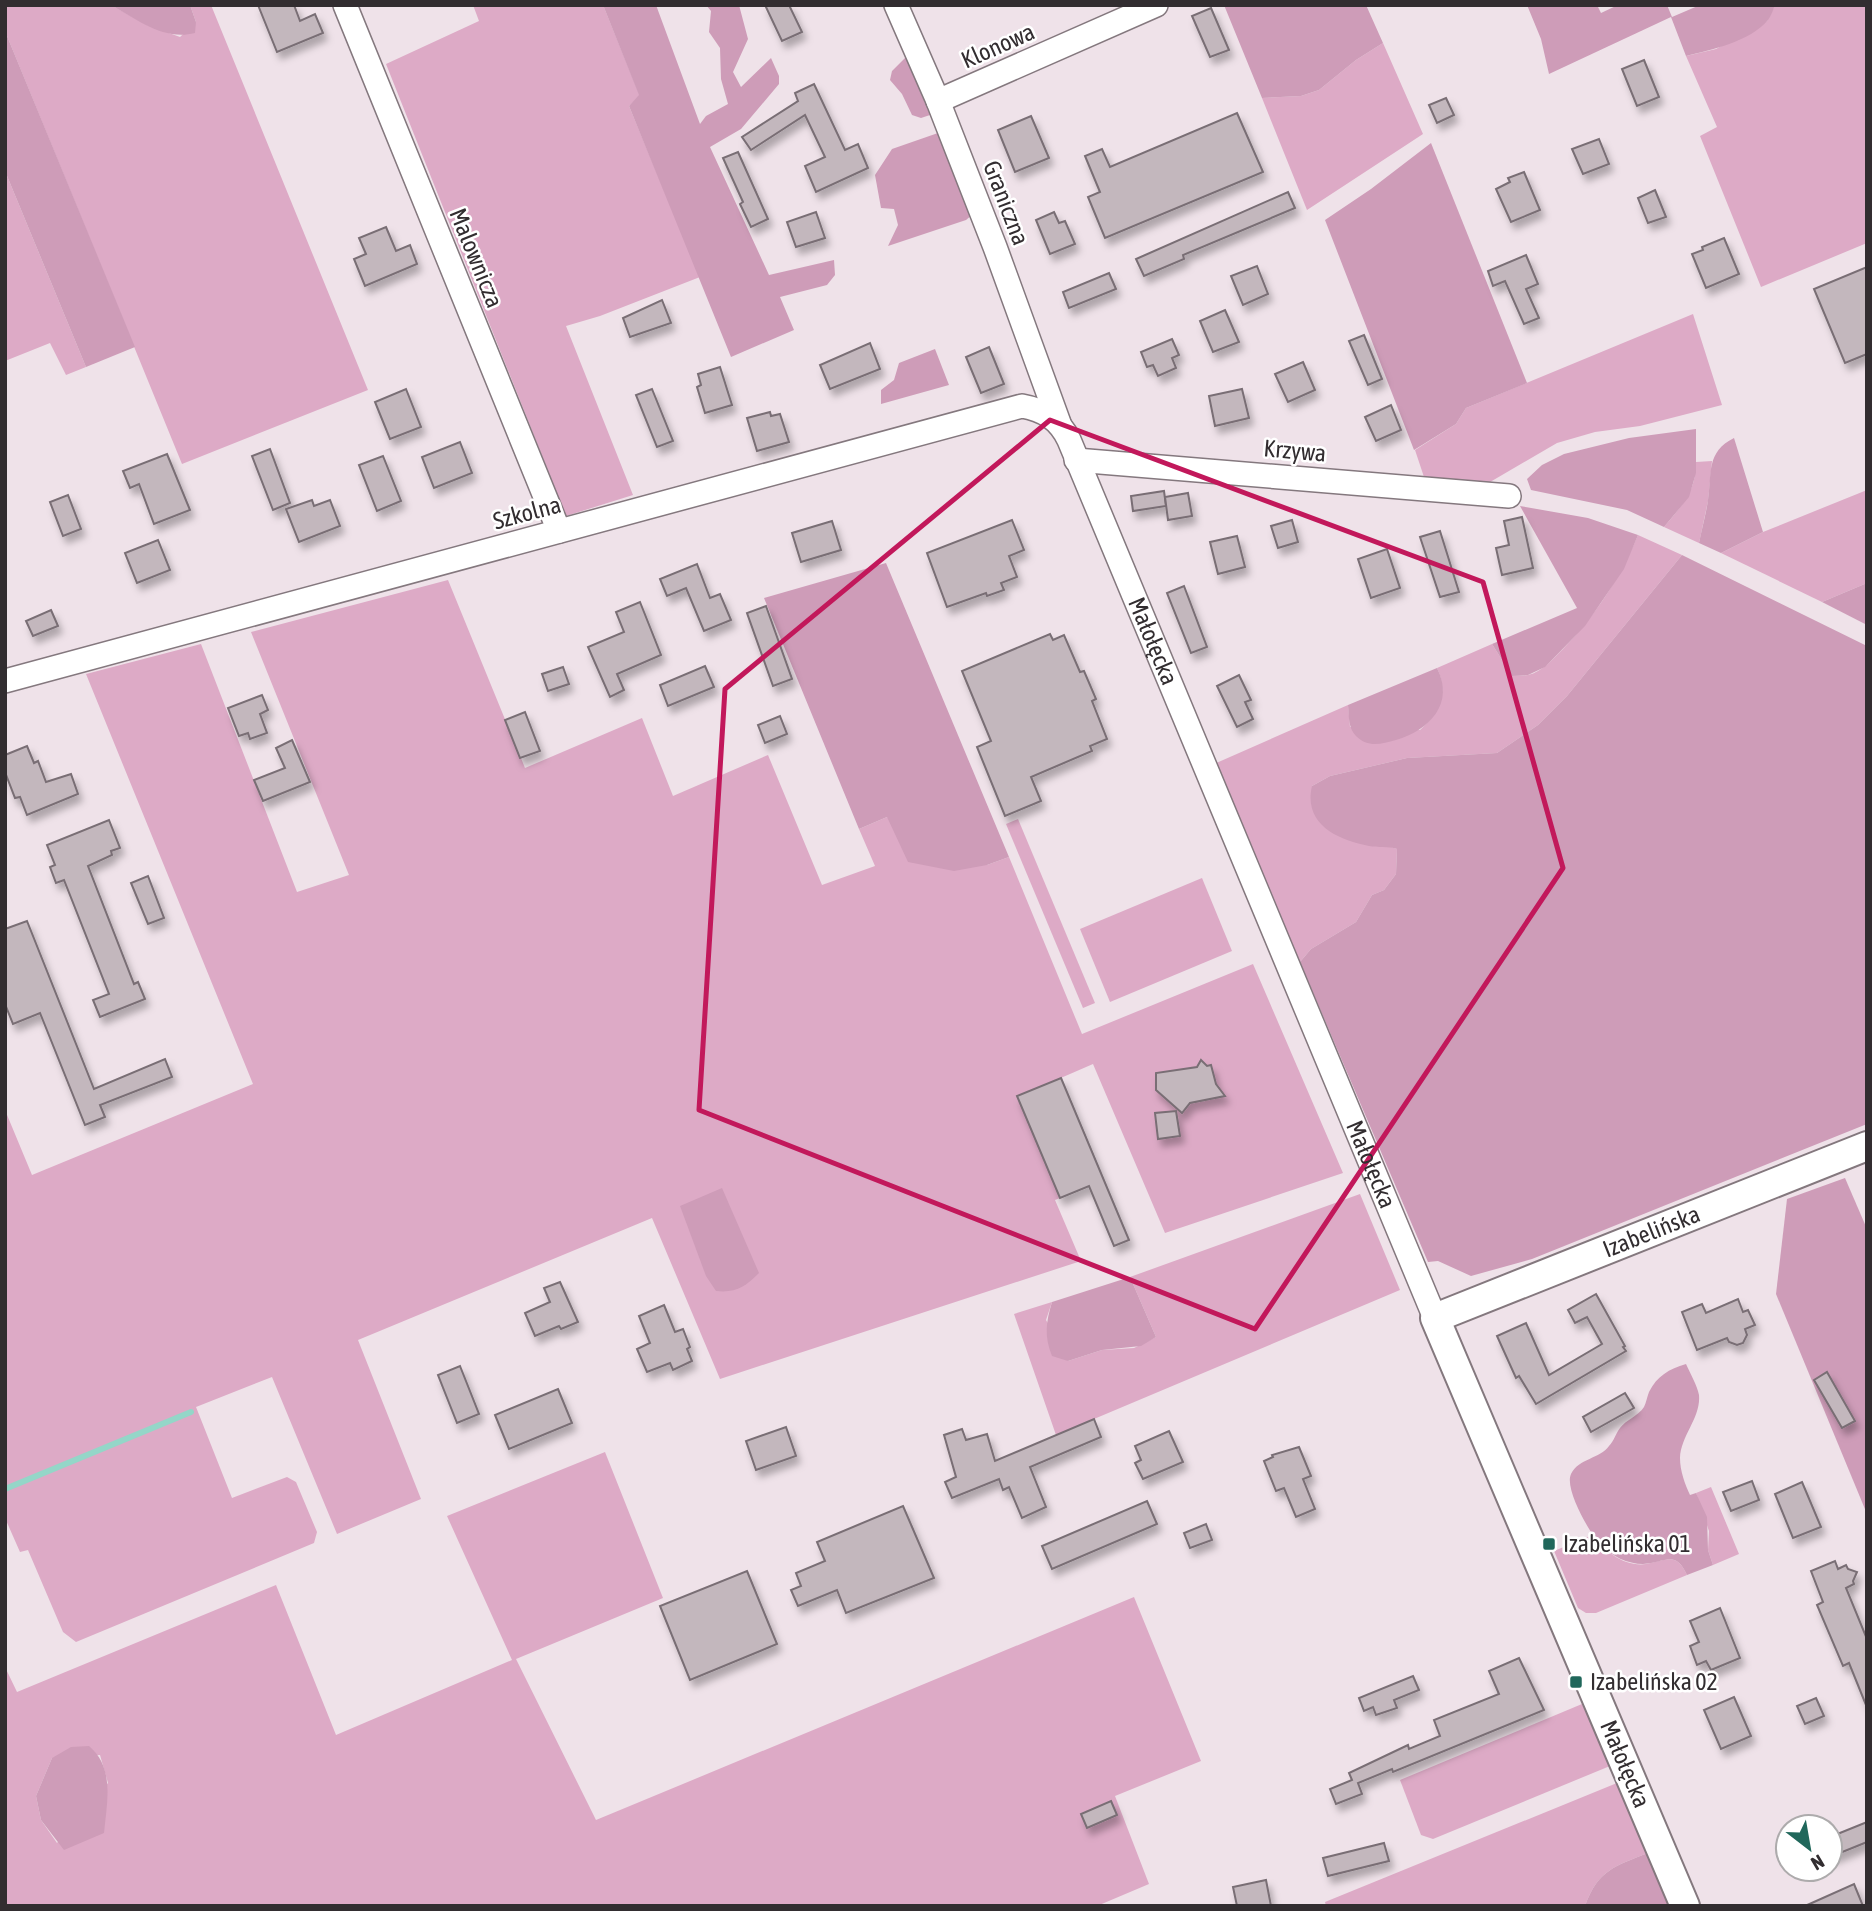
<svg xmlns="http://www.w3.org/2000/svg" width="1872" height="1911" font-family="'Asap Condensed',sans-serif">
	<defs>
		<filter id="shadow"><feDropShadow dx="4" dy="7" stdDeviation="3.5" flood-color="#0004"/></filter>
	</defs>
	<rect width="100%" height="100%" fill="#efe2e9"/>
	<g fill="#ddaac6" fill-rule="evenodd">
		<path d="M5,5H111L147,25L180,37L196,22L190,5H211L368,390L182,464L5,31Z"/>
		<path d="M473,5H603L640,96L629,106L700,277L600,316L566,326L633,495L566,516L386,64L479,21Z"/>
		<path d="M1775,5H1867V243L1761,287L1700,136L1717,127L1686,56L1716,49L1767,21Z"/>
		<path d="M1383,43L1423,134L1307,210L1262,98L1301,96L1319,90L1356,60Z"/>
		<path d="M5,171L86,367L66,375L50,343L5,361Z"/>
		<path d="M1693,314L1722,405L1640,426L1595,432L1557,443L1485,485L1425,480L1415,450L1456,424L1466,408Z"/>
		<path d="M1712,461L1708,501L1699,543L1664,527C1682,505 1696,492 1696,462Z"/>
		<path d="M1867,490V583L1822,602L1721,553L1763,532Z"/>
		<path d="M1638,535L1682,555L1567,696L1538,725L1497,753L1407,758L1330,776L1312,786L1391,847L1397,849L1396,874L1384,890L1372,895L1356,922L1311,949L1300,962L1214,764L1348,705L1350,727L1420,730C1440,712 1449,693 1437,668L1492,644L1512,676C1517,675 1523,676 1528,675C1542,672 1553,659 1563,649C1596,615 1619,579 1638,535Z"/>
		<path d="M448,580L525,768L642,718L673,796L768,755L822,885L875,866L859,829L887,817L987,865L1009,857L1082,1034L1253,964L1343,1173L1165,1233L1093,1064L1017,1097L1060,1198L1055,1200L1081,1261L720,1379L652,1218L358,1340L421,1499L337,1534L272,1377L196,1407L232,1498L287,1477L296,1482L317,1532L314,1543L76,1642L63,1632L28,1550L20,1552L5,1518V1110L32,1175L253,1084L86,674L201,644L297,892L349,875L251,632Z"/>
		<path d="M1018,819L1095,1003L1083,1008L1006,824Z"/>
		<path d="M1202,878L1232,951L1110,1002L1080,929Z"/>
		<path d="M1360,1194L1400,1290L1056,1435L1014,1314L1052,1302L1046,1320L1068,1361L1102,1350L1134,1348L1156,1337L1130,1277Z"/>
		<path d="M605,1452L663,1598L516,1659L596,1820L1134,1597L1201,1761L1115,1796L1149,1884L1097,1906H5V1667L17,1692L276,1585L336,1735L512,1660L447,1516ZM100,1755L108,1783L57,1843L41,1820L36,1796L52,1758Z"/>
		<path d="M1711,1487L1739,1554L1713,1565L1708,1550L1709,1531L1696,1493Z"/>
		<path d="M1595,1534C1602,1552 1626,1567 1646,1564C1666,1561 1676,1551 1687,1575L1596,1613H1586L1578,1608L1554,1551Z"/>
		<path d="M1582,1704L1610,1766L1433,1839L1421,1835L1400,1780Z"/>
		<path d="M1617,1783L1648,1853C1615,1866 1598,1870 1585,1906H1326L1325,1902Z"/>
	</g>
	<g fill="#ce9cb8">
		<path d="M111,5H190L196,22L195,33C164,41 138,20 111,5Z"/>
		<path d="M603,5H656L700,124L706,116L728,104L721,79L720,48L709,32L711,11L706,5H739L748,39L733,72L741,87L771,58L779,76V84L741,129L710,147L769,275L834,260L835,275L827,285L780,297L794,330L731,357L629,106L639,95Z"/>
		<path d="M1224,5H1366L1383,43L1356,60L1319,90L1301,96L1262,98Z"/>
		<path d="M1527,5H1597L1601,13L1618,5H1667L1672,17L1700,5H1775C1773,10 1771,16 1768,20C1751,41 1711,50 1686,56L1671,17L1549,74L1541,39Z"/>
		<path d="M5,31L135,347L86,367L5,171Z"/>
		<path d="M906,57L930,115L921,118L912,115L902,94L890,80L892,71Z"/>
		<path d="M938,133L973,214L966,220L888,246L898,225L894,209L881,208L875,175L892,149Z"/>
		<path d="M1431,143L1527,383L1466,408L1456,424L1414,450L1325,220L1371,189Z"/>
		<path d="M935,349L949,385L881,404V390L894,380L899,363Z"/>
		<path d="M1696,429V473L1689,497L1664,527L1627,510L1531,490L1527,479L1542,465L1564,454L1629,438Z"/>
		<path d="M1734,438L1763,532L1721,553L1699,543C1702,528 1706,514 1708,500C1712,473 1706,452 1734,438Z"/>
		<path d="M1520,506L1588,518L1638,535L1624,569L1585,626L1545,667L1528,675L1512,676L1492,644L1577,608Z"/>
		<path d="M1682,555L1867,646V1124L1532,1259L1471,1276L1438,1261L1428,1262L1300,962L1311,949L1356,922L1372,895L1384,890L1396,874L1397,849C1388,846 1378,848 1369,846C1337,840 1303,824 1312,786L1330,776L1407,758L1497,753L1538,725L1567,696Z"/>
		<path d="M886,563L1009,857L987,865L954,871L908,862L887,817L859,829L764,598Z"/>
		<path d="M1867,583V625L1822,602Z"/>
		<path d="M1437,668C1455,703 1430,730 1396,740C1381,744 1368,748 1356,736C1348,728 1349,716 1348,705Z"/>
		<path d="M1845,1178L1867,1229V1514L1776,1294L1787,1199Z"/>
		<path d="M722,1188L759,1273C745,1287 736,1293 716,1291L706,1276L680,1206Z"/>
		<path d="M1130,1277L1156,1337L1141,1346L1102,1350L1068,1361L1052,1356C1044,1336 1046,1322 1052,1302Z"/>
		<path d="M1686,1364C1690,1373 1697,1385 1699,1395C1701,1418 1681,1435 1680,1458C1680,1471 1685,1484 1690,1495L1696,1493L1707,1517L1708,1550L1713,1565L1687,1575C1675,1549 1665,1563 1643,1564C1628,1564 1611,1556 1601,1545C1590,1534 1564,1489 1571,1474C1579,1458 1600,1459 1609,1446C1614,1441 1616,1433 1620,1428C1626,1420 1638,1416 1644,1407C1646,1403 1647,1397 1649,1392C1657,1376 1669,1369 1686,1364Z"/>
		<path d="M89,1746C115,1768 107,1802 104,1833L64,1850L41,1820L36,1796L52,1758L71,1747Z"/>
		<path d="M1648,1853L1670,1906H1585C1598,1870 1615,1866 1648,1853Z"/>
	</g>
	<g fill="none" stroke-linecap="round" stroke-linejoin="round">
		<path stroke="#94d6c8" stroke-width="6" d="M5,1489L191,1412"/>
	</g>
	<g fill="#c3b7bd" stroke="#796e74" stroke-width="2" filter="url(#shadow)">
		<path d="M258,5H294L300,21L315,14L323,33L277,52Z"/>
		<path d="M765,5H789L802,32L782,41Z"/>
		<path d="M1211,8L1229,50L1210,57L1192,16Z"/>
		<path d="M1644,60L1659,97L1637,106L1622,69Z"/>
		<path d="M814,84L845,150L858,144L868,168L816,192L805,166L825,157L805,115L751,150L742,137L798,101L795,93Z"/>
		<path d="M1446,98L1454,115L1437,123L1429,105Z"/>
		<path d="M1237,113L1263,172L1105,238L1088,197L1100,192L1085,156L1102,149L1110,167Z"/>
		<path d="M1031,116L1049,158L1015,172L998,130Z"/>
		<path d="M1599,139L1609,164L1583,174L1572,149Z"/>
		<path d="M738,152L768,219L751,227L740,204L743,202L723,158Z"/>
		<path d="M1524,172L1540,210L1511,222L1496,189L1510,182L1508,178Z"/>
		<path d="M1655,190L1666,217L1648,223L1638,198Z"/>
		<path d="M1288,192L1295,208L1183,255L1184,259L1144,276L1136,259Z"/>
		<path d="M816,212L825,238L796,247L787,222Z"/>
		<path d="M1054,212L1059,223L1065,221L1075,244L1050,254L1036,220Z"/>
		<path d="M386,227L396,251L410,245L417,264L365,286L354,259L366,254L359,238Z"/>
		<path d="M1724,238L1739,274L1706,288L1692,254L1703,250L1702,247Z"/>
		<path d="M1526,255L1538,284L1526,289L1539,318L1524,324L1505,281L1493,286L1488,271Z"/>
		<path d="M1257,266L1268,294L1243,305L1231,276Z"/>
		<path d="M1867,267V354L1845,363L1814,289Z"/>
		<path d="M1109,273L1116,289L1069,308L1063,292Z"/>
		<path d="M662,300L671,323L630,337L623,318Z"/>
		<path d="M1225,310L1239,342L1213,352L1200,321Z"/>
		<path d="M1364,335L1382,379L1368,385L1349,341Z"/>
		<path d="M1172,339L1179,355L1172,358L1176,368L1158,376L1153,365L1147,367L1141,352Z"/>
		<path d="M870,343L880,369L830,389L820,365Z"/>
		<path d="M989,347L1004,384L981,393L966,357Z"/>
		<path d="M1303,362L1315,390L1288,402L1275,374Z"/>
		<path d="M720,367L732,405L705,413L697,387L701,385L698,374Z"/>
		<path d="M406,389L421,427L390,439L375,402Z"/>
		<path d="M652,389L673,441L657,447L636,395Z"/>
		<path d="M1242,389L1249,418L1215,426L1209,396Z"/>
		<path d="M1391,405L1401,430L1376,441L1365,417Z"/>
		<path d="M770,412L771,416L780,414L789,442L757,451L747,418Z"/>
		<path d="M460,442L472,473L434,488L422,457Z"/>
		<path d="M270,449L290,503L273,510L252,456Z"/>
		<path d="M167,454L190,510L154,524L139,484L130,488L123,471Z"/>
		<path d="M383,456L401,501L377,511L359,465Z"/>
		<path d="M1164,491L1166,506L1133,511L1131,496Z"/>
		<path d="M1188,493L1192,516L1168,520L1165,497Z"/>
		<path d="M68,495L81,529L63,536L50,502Z"/>
		<path d="M312,500L314,506L330,500L340,526L299,542L286,509Z"/>
		<path d="M1522,517L1533,568L1502,575L1496,548L1509,545L1504,521Z"/>
		<path d="M1012,520L1024,550L1009,556L1017,577L1001,583L1004,590L987,596L986,593L947,607L927,553Z"/>
		<path d="M1292,520L1298,542L1278,548L1271,526Z"/>
		<path d="M832,521L841,550L801,562L792,533Z"/>
		<path d="M1440,531L1459,592L1440,597L1420,537Z"/>
		<path d="M1237,536L1245,567L1218,574L1210,542Z"/>
		<path d="M158,540L170,570L137,583L125,553Z"/>
		<path d="M1387,549L1400,588L1371,598L1358,559Z"/>
		<path d="M697,564L710,598L720,594L731,620L704,631L686,588L667,596L660,579Z"/>
		<path d="M1184,586L1207,647L1191,653L1167,593Z"/>
		<path d="M640,602L661,655L617,674L624,690L610,697L588,647L624,632L616,612Z"/>
		<path d="M766,606L792,679L773,686L747,613Z"/>
		<path d="M51,610L58,626L33,636L26,621Z"/>
		<path d="M1050,634L1053,640L1064,635L1080,672L1084,671L1096,699L1092,701L1107,739L1090,746L1092,751L1031,777L1041,801L1005,816L977,747L991,741L962,671Z"/>
		<path d="M705,666L714,687L668,706L660,685Z"/>
		<path d="M563,667L569,684L548,691L542,674Z"/>
		<path d="M1239,675L1251,700L1245,702L1253,719L1237,727L1217,686Z"/>
		<path d="M262,695L268,710L260,714L267,733L250,739L248,733L239,736L228,708Z"/>
		<path d="M525,712L540,751L520,758L505,720Z"/>
		<path d="M780,716L787,734L765,743L758,725Z"/>
		<path d="M292,740L310,782L263,801L254,780L285,768L276,748Z"/>
		<path d="M27,746L34,763L38,761L46,782L71,774L78,794L27,815L20,797L15,798L5,772V755Z"/>
		<path d="M109,820L120,848L111,851L112,855L88,866L134,984L138,982L145,999L100,1017L93,1000L109,994L64,880L56,883L50,867L55,865L47,845Z"/>
		<path d="M148,876L164,918L148,924L131,883Z"/>
		<path d="M27,921L94,1089L165,1059L172,1077L100,1105L105,1117L85,1125L40,1013L13,1024L5,1004V929Z"/>
		<path d="M1201,1060L1207,1066L1211,1065L1216,1084L1225,1096L1190,1103L1182,1113L1156,1090V1073L1197,1067Z"/>
		<path d="M1061,1078L1129,1240L1114,1246L1089,1186L1060,1198L1017,1096Z"/>
		<path d="M1176,1111L1180,1136L1158,1139L1155,1113Z"/>
		<path d="M560,1282L578,1322L561,1329L559,1326L535,1336L525,1313L550,1302L544,1288Z"/>
		<path d="M1596,1294L1625,1346L1623,1347L1626,1351L1536,1404L1519,1376L1516,1378L1497,1336L1526,1323L1549,1375L1602,1344L1587,1317L1575,1323L1568,1310Z"/>
		<path d="M1738,1299L1743,1312L1748,1310L1755,1325L1745,1329L1747,1335L1743,1343L1737,1345L1729,1342L1727,1338L1697,1350L1682,1312L1702,1304L1706,1313Z"/>
		<path d="M664,1305L675,1332L683,1329L690,1347L687,1349L692,1361L673,1370L670,1363L647,1372L637,1349L650,1343L639,1316Z"/>
		<path d="M460,1366L479,1414L457,1423L438,1375Z"/>
		<path d="M1827,1372L1855,1421L1842,1428L1814,1380Z"/>
		<path d="M558,1389L572,1423L509,1449L495,1415Z"/>
		<path d="M1625,1393L1634,1408L1591,1432L1583,1417Z"/>
		<path d="M1094,1419L1101,1437L1030,1467L1046,1507L1022,1518L1009,1487L1003,1490L999,1479L952,1498L945,1482L956,1477L944,1435L962,1429L966,1440L987,1434L995,1461Z"/>
		<path d="M786,1427L796,1456L756,1470L746,1441Z"/>
		<path d="M1169,1431L1183,1462L1143,1479L1135,1463L1141,1460L1135,1446Z"/>
		<path d="M1299,1447L1311,1476L1303,1479L1315,1509L1296,1517L1284,1488L1276,1491L1264,1461L1273,1457L1272,1455Z"/>
		<path d="M1752,1481L1759,1500L1731,1511L1723,1492Z"/>
		<path d="M1802,1482L1821,1527L1793,1538L1775,1494Z"/>
		<path d="M1147,1501L1157,1524L1052,1569L1042,1546Z"/>
		<path d="M903,1506L934,1578L846,1613L837,1590L798,1606L791,1590L801,1586L796,1573L825,1561L817,1542Z"/>
		<path d="M1206,1524L1212,1540L1190,1548L1184,1533Z"/>
		<path d="M1835,1561L1838,1569L1846,1565L1848,1569L1857,1572L1853,1581L1854,1584L1846,1588L1867,1639L1866,1705L1849,1663L1843,1666L1817,1605L1823,1602L1811,1571Z"/>
		<path d="M747,1571L777,1644L690,1680L660,1606Z"/>
		<path d="M1720,1608L1740,1658L1711,1670L1706,1661L1697,1665L1690,1646L1699,1642L1690,1621Z"/>
		<path d="M1519,1658L1544,1710L1393,1772L1392,1769L1358,1783L1362,1794L1336,1804L1330,1789L1352,1780L1349,1773L1408,1745L1409,1749L1440,1736L1434,1720L1499,1694L1489,1671Z"/>
		<path d="M1413,1676L1419,1690L1394,1700L1397,1708L1376,1715L1373,1707L1364,1711L1359,1698Z"/>
		<path d="M1734,1697L1751,1736L1721,1749L1704,1710Z"/>
		<path d="M1816,1698L1824,1716L1805,1724L1797,1706Z"/>
		<path d="M1111,1801L1117,1815L1087,1828L1081,1814Z"/>
		<path d="M1867,1822V1842L1830,1857V1837Z"/>
		<path d="M1384,1843L1389,1861L1328,1876L1323,1858Z"/>
		<path d="M1266,1880L1271,1906H1237L1233,1887Z"/>
		<path d="M1854,1884L1863,1906H1805Z"/>
	</g>
	<g fill="none" stroke-linecap="round" stroke-linejoin="round">
		<defs>
			<g id="minor">
				<path d="M345,5L559,531"/>
				<path d="M896,5L938,101L995,247L1059,423"/>
				<path d="M938,101L1156,5"/>
				<path d="M1076,460L1509,496"/>
				<path id="s1" d="M5,681L1022,406C1044,410 1059,419 1069,440L1435,1318"/>
			</g>
			<g id="tertiary">
				<path id="s2" d="M1685,1906L1435,1318L1867,1146"/>
			</g>
		</defs>
		<use href="#minor" stroke="#84787e" stroke-width="26"/>
		<use href="#tertiary" stroke="#84787e" stroke-width="32"/>
		<use href="#minor" stroke="#fff" stroke-width="23"/>
		<use href="#tertiary" stroke="#fff" stroke-width="28"/>
	</g>
	<path fill="none" stroke="#c2185b" stroke-width="5" stroke-linejoin="round" d="M1050,420L1483,582L1563,868L1255,1329L699,1110L725,689Z"/>
	<g fill="#20675b" stroke="#fff" stroke-width="2.5">
		<rect x="1542" y="1537" width="14" height="14" rx="3.5"/>
		<rect x="1569" y="1675" width="14" height="14" rx="3.5"/>
	</g>
	<g text-anchor="middle" stroke-width="5" stroke-linejoin="round" paint-order="stroke">
		<g font-size="24" fill="#322d30" stroke="#fff">
			<text transform="translate(998 46) rotate(-24)" y="8">Klonowa</text>
			<text transform="translate(1006 203) rotate(69)" y="8">Graniczna</text>
			<text transform="translate(476 258) rotate(68)" y="8">Malownicza</text>
			<text transform="translate(1295 451) rotate(5)" y="8">Krzywa</text>
			<text transform="translate(527 513) rotate(-15)" y="8">Szkolna</text>
			<text dy="8" stroke="none"><textPath href="#s1" startOffset="1332">Małołęcka</textPath></text>
			<text dy="8" stroke="none"><textPath href="#s1" startOffset="1899">Małołęcka</textPath></text>
			<text dy="8" stroke="none"><textPath href="#s2" startOffset="872">Izabelińska</textPath></text>
			<text transform="translate(1625 1764) rotate(67)" y="8">Małołęcka</text>
		</g>
		<g font-size="24" fill="#322d30" stroke="#fff" text-anchor="start">
			<text x="1563" y="1552">Izabelińska 01</text>
			<text x="1590" y="1690">Izabelińska 02</text>
		</g>
	</g>
	<rect width="1872" height="1911" fill="none" stroke="#322d30" stroke-width="14"/>
	<g transform="translate(1809 1848) rotate(149)"><circle r="33" fill="#ffffff" stroke="#adabac" stroke-width="2"/>
	<path d="M0-5L12 26L0 18L-12 26Z" fill="#20675b"/>
	<text y="-10" font-size="19" font-weight="bold" text-anchor="middle" fill="#322d30">N</text>
	</g>
</svg>
